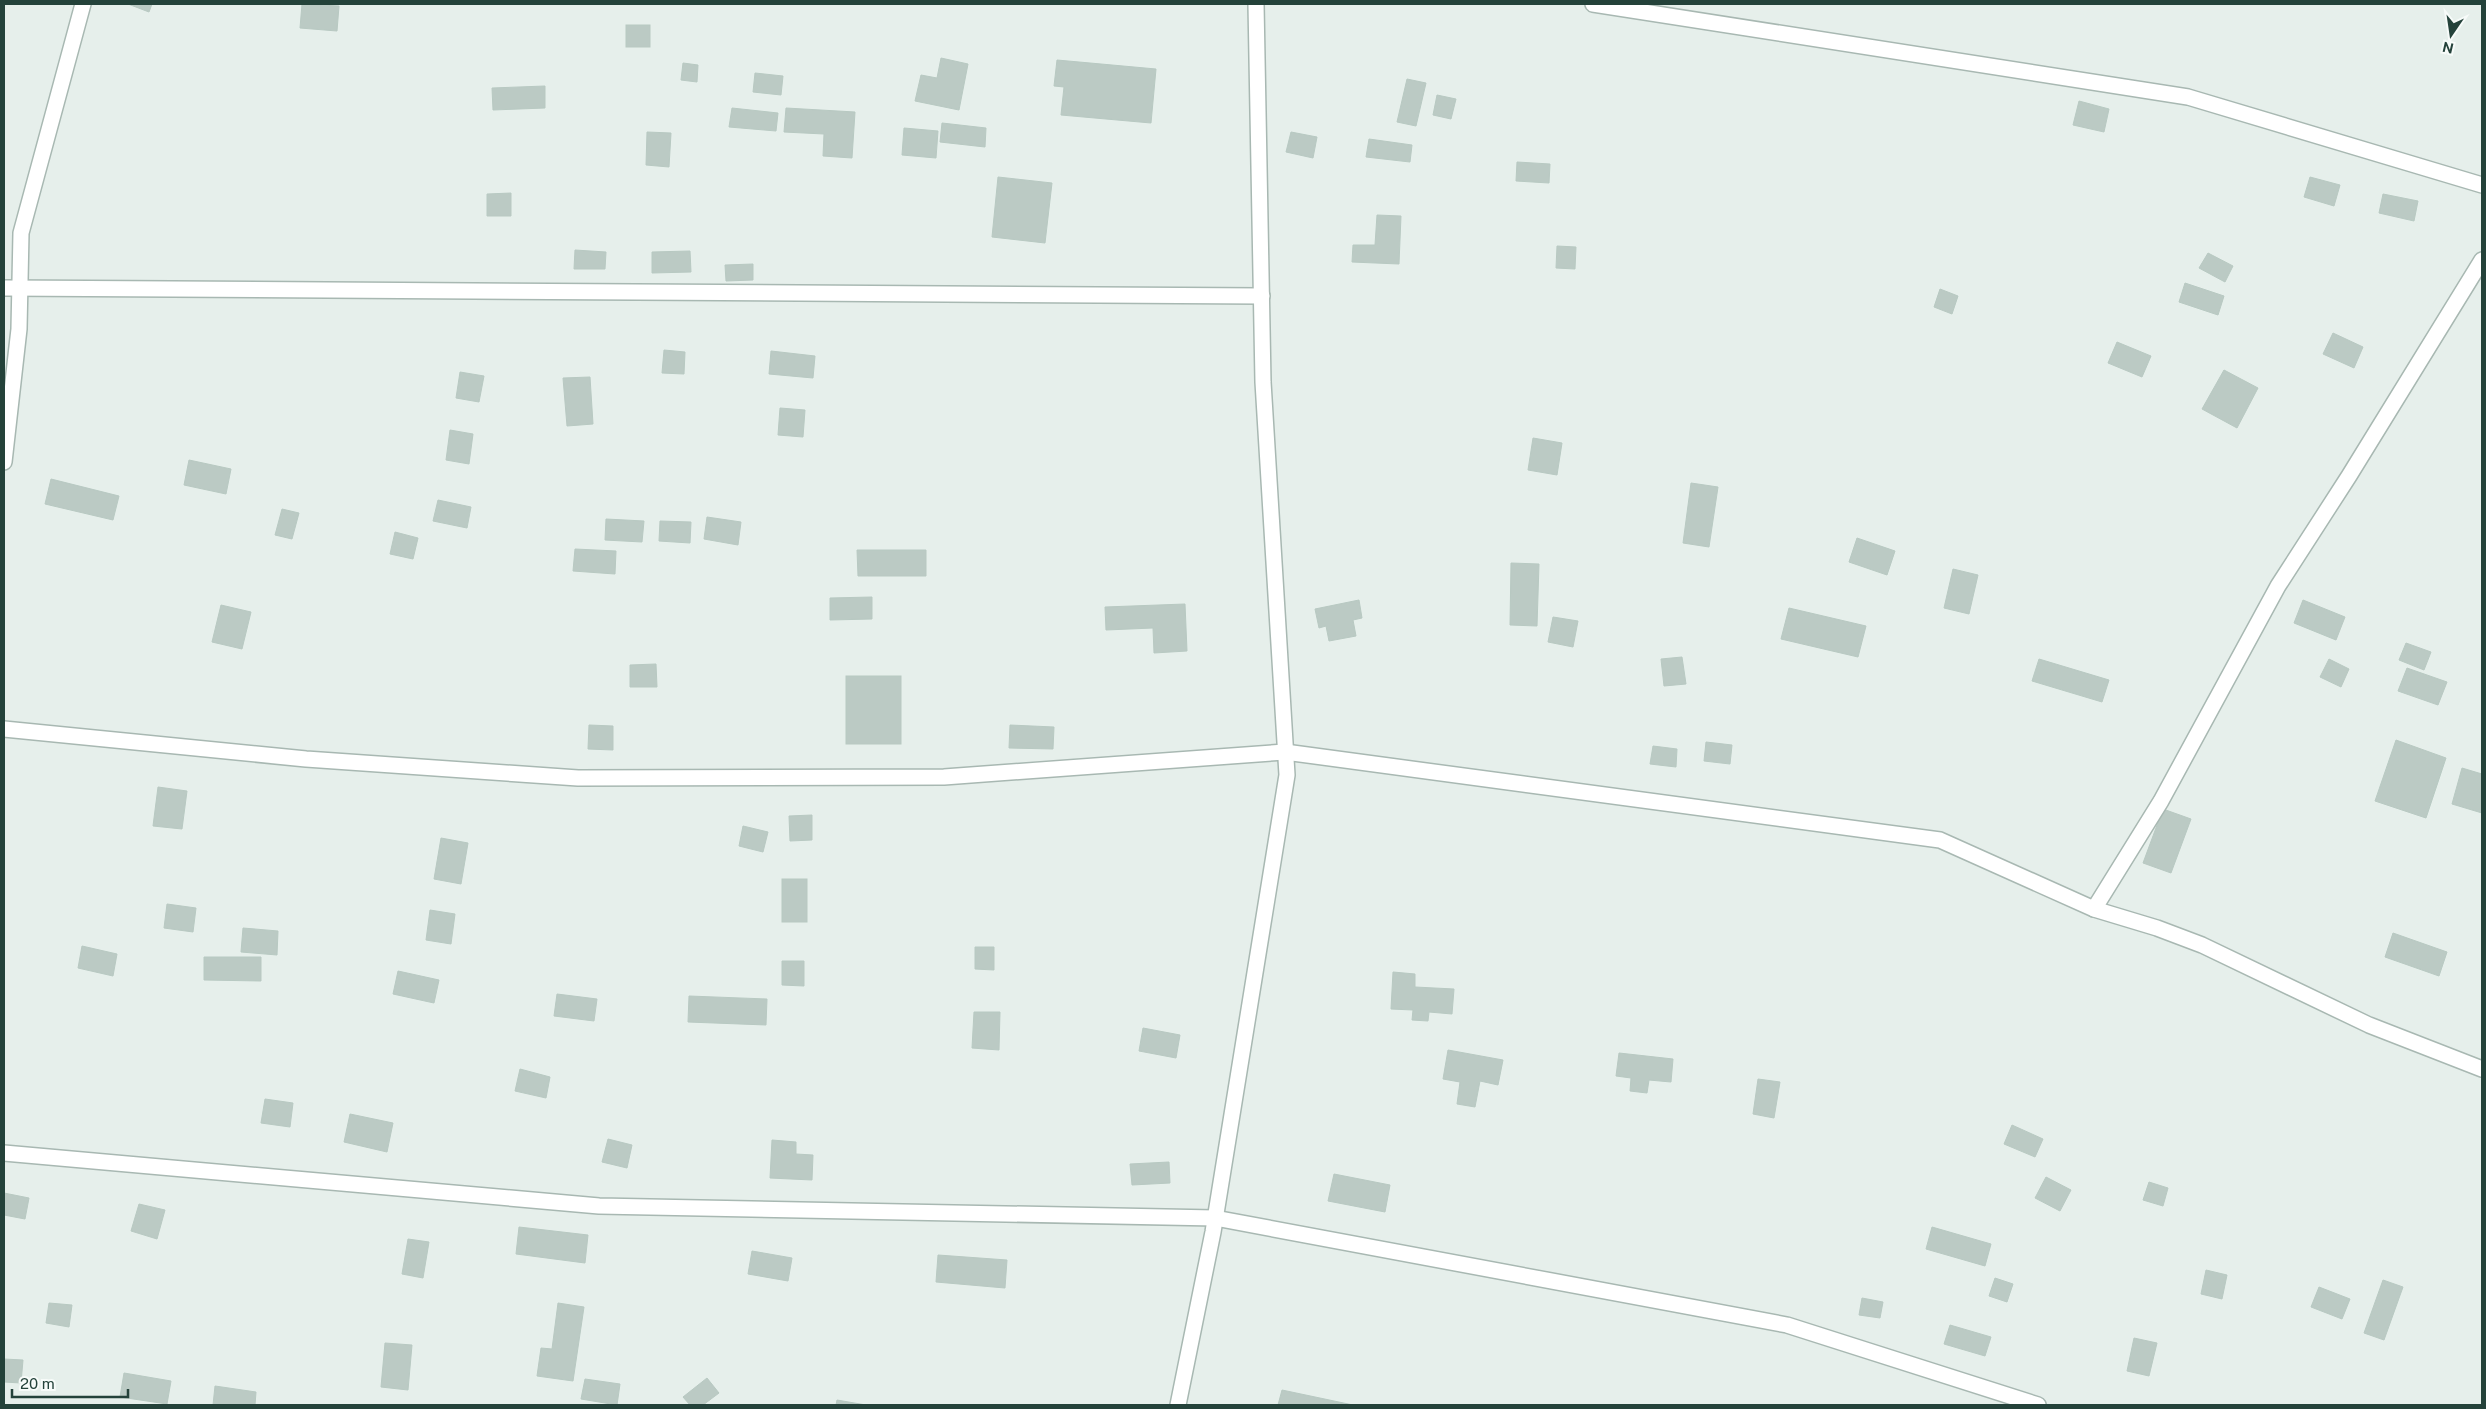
<svg xmlns="http://www.w3.org/2000/svg" width="2486" height="1409" font-family="'Public Sans',sans-serif">
	<rect width="100%" height="100%" fill="#e6efeb"/>
	<g fill="#bbcac4" stroke="#b8c9c2">
		<path d="M128,4H152L149,12Z"/>
		<path d="M302,4L339,6L337,31L300,28Z"/>
		<rect x="626" y="25" width="24" height="22"/>
		<path d="M941,58L968,64L959,110L915,101L921,75L937,78Z"/>
		<path d="M1057,60L1156,69L1151,123L1061,115L1064,87L1054,86Z"/>
		<path d="M683,63L698,65L697,82L681,80Z"/>
		<path d="M755,73L783,76L781,95L753,92Z"/>
		<path d="M1407,79L1426,83L1416,126L1397,122Z"/>
		<path d="M545,86V108L493,110L492,88Z"/>
		<path d="M1437,95L1456,99L1451,119L1433,115Z"/>
		<path d="M2079,101L2109,109L2104,132L2073,125Z"/>
		<path d="M732,108L778,113L776,131L729,127Z"/>
		<path d="M786,108L855,112L852,158L823,156L824,134L784,132Z"/>
		<path d="M942,123L986,128L985,147L940,142Z"/>
		<path d="M904,128L938,131L936,158L902,155Z"/>
		<path d="M647,132L671,133L669,167L646,165Z"/>
		<path d="M1291,132L1317,137L1313,158L1286,152Z"/>
		<path d="M1369,139L1412,145L1410,162L1366,157Z"/>
		<path d="M1517,162L1550,164L1549,183L1516,181Z"/>
		<path d="M998,177L1052,183L1045,243L992,237Z"/>
		<path d="M2310,177L2340,185L2334,206L2304,197Z"/>
		<path d="M511,193V216H487V194Z"/>
		<path d="M2383,194L2418,201L2414,221L2379,213Z"/>
		<path d="M1377,215L1401,216L1399,264L1352,262L1353,245H1375Z"/>
		<path d="M1557,246L1576,247L1575,269L1556,268Z"/>
		<path d="M575,250L606,252L605,269H574Z"/>
		<path d="M690,251L691,272L652,273V252Z"/>
		<path d="M2208,253L2233,266L2225,282L2199,268Z"/>
		<path d="M753,264V280L726,281L725,265Z"/>
		<path d="M2185,283L2224,296L2218,315L2179,302Z"/>
		<path d="M1940,289L1958,296L1952,314L1934,307Z"/>
		<path d="M2333,333L2363,347L2354,368L2323,354Z"/>
		<path d="M2117,342L2151,356L2142,377L2108,363Z"/>
		<path d="M664,350L685,352L684,374L662,373Z"/>
		<path d="M771,351L815,356L813,378L769,374Z"/>
		<path d="M2224,370L2258,388L2237,428L2202,409Z"/>
		<path d="M460,372L484,376L479,402L456,398Z"/>
		<path d="M590,377L593,424L567,426L563,378Z"/>
		<path d="M780,408L805,410L803,437L778,435Z"/>
		<path d="M450,430L473,434L469,464L446,460Z"/>
		<path d="M1533,438L1562,443L1557,475L1528,470Z"/>
		<path d="M189,460L231,469L226,494L184,485Z"/>
		<path d="M51,479L119,496L113,520L45,504Z"/>
		<path d="M1691,483L1718,487L1709,547L1683,543Z"/>
		<path d="M438,500L471,507L467,528L433,521Z"/>
		<path d="M282,509L299,513L292,539L275,535Z"/>
		<path d="M707,517L741,522L738,545L704,539Z"/>
		<path d="M606,519L644,521L642,542L605,540Z"/>
		<path d="M660,521L691,522L690,543L659,541Z"/>
		<path d="M395,532L418,538L413,559L390,554Z"/>
		<path d="M1857,538L1895,551L1887,575L1849,562Z"/>
		<path d="M575,549L616,551L615,574L573,571Z"/>
		<path d="M857,550H926V576H858Z"/>
		<path d="M1511,563L1539,564L1537,626L1510,625Z"/>
		<path d="M1953,569L1978,575L1969,614L1944,608Z"/>
		<path d="M872,597V619L830,620V598Z"/>
		<path d="M1359,600L1362,618L1353,620L1356,636L1329,641L1326,626L1319,628L1315,609Z"/>
		<path d="M2303,600L2345,617L2336,640L2294,623Z"/>
		<path d="M1185,604L1187,651L1154,653L1153,628L1106,630L1105,607Z"/>
		<path d="M221,605L251,612L242,649L212,642Z"/>
		<path d="M1789,608L1866,626L1858,657L1781,639Z"/>
		<path d="M1553,617L1578,621L1573,647L1548,642Z"/>
		<path d="M2406,643L2431,652L2424,670L2399,660Z"/>
		<path d="M1682,657L1686,684L1664,686L1661,659Z"/>
		<path d="M2039,659L2109,680L2102,702L2032,681Z"/>
		<path d="M2329,659L2349,669L2341,687L2320,677Z"/>
		<path d="M656,664L657,687H630V665Z"/>
		<path d="M2407,668L2447,682L2438,705L2398,691Z"/>
		<rect x="846" y="676" width="55" height="68"/>
		<path d="M589,725L613,726V750L588,749Z"/>
		<path d="M1010,725L1054,727L1053,749L1009,748Z"/>
		<path d="M2396,740L2446,758L2426,818L2375,801Z"/>
		<path d="M1706,742L1732,745L1730,764L1704,761Z"/>
		<path d="M1653,746L1677,749L1676,767L1650,764Z"/>
		<path d="M2462,768L2482,774V813L2452,804Z"/>
		<path d="M158,787L187,791L182,829L153,826Z"/>
		<path d="M2163,809L2191,819L2171,873L2143,863Z"/>
		<path d="M812,815V840L790,841L789,816Z"/>
		<path d="M743,826L768,832L763,852L739,846Z"/>
		<path d="M441,838L468,843L461,884L434,879Z"/>
		<rect x="782" y="879" width="25" height="43"/>
		<path d="M167,904L196,908L193,932L164,928Z"/>
		<path d="M430,910L455,914L451,944L426,940Z"/>
		<path d="M243,928L278,931L277,955L241,952Z"/>
		<path d="M2393,933L2447,952L2439,976L2385,957Z"/>
		<path d="M82,946L117,954L113,976L78,968Z"/>
		<path d="M975,947H994V970L975,969Z"/>
		<path d="M204,957H261V981L204,980Z"/>
		<path d="M782,961H804V986L782,985Z"/>
		<path d="M398,971L439,980L434,1003L393,994Z"/>
		<path d="M1393,972L1415,974V987L1454,989L1452,1014L1429,1012L1428,1021L1412,1020L1413,1010L1391,1009Z"/>
		<path d="M557,994L597,999L594,1021L554,1016Z"/>
		<path d="M689,996L767,999L766,1025L688,1022Z"/>
		<path d="M974,1012H1000L999,1050L972,1048Z"/>
		<path d="M1143,1028L1180,1035L1176,1058L1139,1051Z"/>
		<path d="M1448,1050L1503,1060L1498,1085L1480,1081L1475,1107L1457,1104L1460,1082L1443,1079Z"/>
		<path d="M1619,1053L1673,1059L1671,1082L1649,1080L1647,1093L1630,1091L1631,1078L1616,1076Z"/>
		<path d="M520,1069L550,1077L546,1098L515,1091Z"/>
		<path d="M1758,1079L1780,1082L1774,1118L1753,1114Z"/>
		<path d="M265,1099L293,1103L290,1127L261,1123Z"/>
		<path d="M350,1114L393,1123L387,1152L344,1142Z"/>
		<path d="M2012,1125L2043,1139L2035,1157L2004,1144Z"/>
		<path d="M608,1139L632,1145L627,1168L602,1162Z"/>
		<path d="M772,1140L796,1142V1154L813,1155L812,1180L770,1178Z"/>
		<path d="M1169,1162L1170,1183L1132,1185L1130,1164Z"/>
		<path d="M1334,1174L1390,1185L1385,1212L1328,1201Z"/>
		<path d="M2046,1177L2071,1190L2060,1211L2035,1198Z"/>
		<path d="M2149,1182L2168,1188L2163,1206L2143,1200Z"/>
		<path d="M4,1193L29,1198L25,1219L4,1215Z"/>
		<path d="M139,1204L165,1210L157,1239L131,1231Z"/>
		<path d="M519,1227L588,1235L585,1263L516,1254Z"/>
		<path d="M1932,1227L1991,1244L1985,1266L1926,1249Z"/>
		<path d="M408,1239L429,1242L423,1278L402,1274Z"/>
		<path d="M752,1251L792,1258L788,1281L748,1274Z"/>
		<path d="M938,1255L1007,1260L1005,1288L936,1282Z"/>
		<path d="M2206,1270L2227,1275L2222,1299L2201,1294Z"/>
		<path d="M1995,1278L2013,1284L2007,1302L1989,1296Z"/>
		<path d="M2383,1280L2403,1287L2384,1340L2364,1333Z"/>
		<path d="M2319,1287L2350,1299L2342,1319L2311,1307Z"/>
		<path d="M1862,1298L1883,1302L1880,1318L1859,1315Z"/>
		<path d="M49,1303L72,1305L69,1327L46,1323Z"/>
		<path d="M558,1303L584,1307L573,1381L537,1376L541,1348L552,1349Z"/>
		<path d="M1950,1325L1991,1337L1985,1356L1944,1344Z"/>
		<path d="M2134,1338L2157,1343L2149,1376L2127,1371Z"/>
		<path d="M385,1343L412,1345L408,1390L381,1387Z"/>
		<path d="M4,1359L23,1360L21,1383L4,1382Z"/>
		<path d="M124,1373L171,1381L167,1404L120,1397Z"/>
		<path d="M707,1378L719,1393L703,1405H690L683,1397Z"/>
		<path d="M585,1379L620,1384L617,1405L581,1399Z"/>
		<path d="M215,1386L256,1392L255,1405H213Z"/>
		<path d="M1282,1390L1353,1405H1278Z"/>
		<path d="M837,1400L866,1405H836Z"/>
	</g>
	<g fill="none" stroke-linecap="round" stroke-linejoin="round">
		<defs>
			<g id="lane">
				<path d="M1593,4L2188,97L2482,185"/>
				<path d="M4,288L1262,296"/>
				<path d="M4,462L19,329L21,233L83,4"/>
				<path d="M4,729L306,759L578,778L944,777L1285,752L1940,840L2094,909L2157,928L2202,945L2369,1025L2482,1069"/>
				<path d="M2094,909L2161,801L2278,586L2349,476L2482,260"/>
				<path d="M4,1153L599,1206L1215,1218L1787,1325L2038,1405"/>
			</g>
			<path id="street" d="M1178,1405L1213,1232L1287,775L1263,382L1256,4"/>
		</defs>
		<use href="#lane" stroke="#a8b8b2" stroke-width="18"/>
		<use href="#street" stroke="#a8b8b2" stroke-width="18"/>
		<use href="#lane" stroke="#fff" stroke-width="15"/>
		<use href="#street" stroke="#fff" stroke-width="15"/>
	</g>
	<rect width="2486" height="1409" fill="none" stroke="#24423a" stroke-width="10"/>
	<g transform="translate(2451 35) rotate(193)" stroke="#f7fbf9" stroke-width="4" paint-order="stroke">
	<path d="M0-4L9 19L0 12L-9 19Z" fill="#24423a"/>
	<text y="-8" font-size="14" font-weight="bold" text-anchor="middle" fill="#24423a">N</text>
	</g>
	<path d="M12 1389v8h116v-8" fill="none" stroke="#24423a" stroke-width="2.5"/>
	<text x="20" y="1389" font-size="15" fill="#24423a" stroke="#f7fbf9" stroke-width="4" paint-order="stroke">20 m</text>
</svg>
